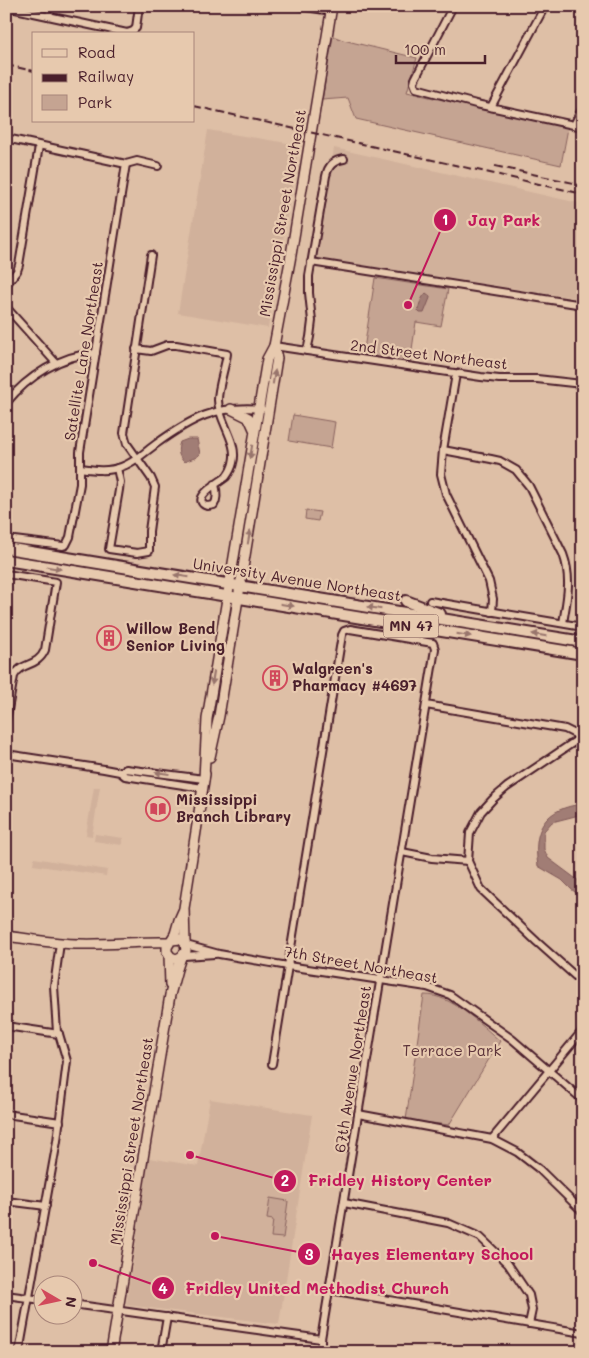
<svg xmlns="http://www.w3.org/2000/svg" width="589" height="1358" font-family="Mali,sans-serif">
	<rect width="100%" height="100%" fill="#debfa6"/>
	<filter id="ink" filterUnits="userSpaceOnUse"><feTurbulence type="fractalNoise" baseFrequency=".02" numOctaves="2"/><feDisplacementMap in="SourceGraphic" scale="10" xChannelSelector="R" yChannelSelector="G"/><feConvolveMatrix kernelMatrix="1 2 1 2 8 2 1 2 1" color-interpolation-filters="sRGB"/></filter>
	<g filter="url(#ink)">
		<g fill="#d1b19b">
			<path d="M208,130L299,145L268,328L178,313Z"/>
			<path d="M334,148L583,204V299L317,258Z"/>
			<path d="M94,787H100L92,836L86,835Z"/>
			<path d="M95,834L123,838L122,845L94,841Z"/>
			<path d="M34,858L107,870L106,876L33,865Z"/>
			<path d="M210,1099L312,1115L279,1324L126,1305L149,1158L198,1166Z"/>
		</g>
		<g fill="#c5a492" stroke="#88625e">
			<path d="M333,36L343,40L417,58L407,92L568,128L561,165L356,119L348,98L322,100Z"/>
			<path d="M375,278L448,289L441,326L416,322L410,363L363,356Z"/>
			<path d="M293,415L335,422L331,448L289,441Z"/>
			<path d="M306,510L320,512L318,521L305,519Z"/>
			<path d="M424,995C451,994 480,1024 500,1041L449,1125L406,1120Z"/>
			<path d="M270,1198L288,1201L283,1238L271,1237L273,1220L267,1219Z"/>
		</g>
		<g fill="#a17d74" stroke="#7e5757">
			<path d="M426,293L430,296V298L424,313H420L418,311C419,305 421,298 426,293Z"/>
			<path d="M188,439H197L200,454L197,457L184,462C178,456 177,450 180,442Z"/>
			<path d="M583,804V814L552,822L544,831V849L548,858L583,884V898L571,889L562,880L538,866C532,829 545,808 583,804Z"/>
		</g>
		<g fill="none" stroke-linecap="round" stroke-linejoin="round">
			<defs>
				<g id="street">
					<path d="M300,6L331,11"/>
					<path d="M453,6L415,79L414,83L416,88L476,104L583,127"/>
					<path d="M6,7L127,33L133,31L136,28L139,6"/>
					<path d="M49,16L51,6"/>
					<path d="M491,107L545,6"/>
					<path d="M574,125L583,107"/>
					<path d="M6,138L126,164"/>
					<path d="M126,164L137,161L158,166"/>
					<path d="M311,262L583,305"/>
					<path d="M6,285L17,271L19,265L39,146"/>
					<path d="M6,307L56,363"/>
					<path d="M274,346L481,377L499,379H537L582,384"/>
					<path d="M136,349L151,351L167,345H176L227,354C225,368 218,387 218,400C218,421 239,442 233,463C232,468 229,473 226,477C220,482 195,495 203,504C206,507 210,506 214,505C218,499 217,492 215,484"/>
					<path d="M307,351L310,337L312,321L309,293V276L326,176C328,166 334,160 344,159"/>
					<path d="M456,374L443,450L441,474L446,494L489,581L493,599L492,612"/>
					<path d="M583,380L581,402L583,415"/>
					<path d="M6,403C28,376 61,355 96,353"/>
					<path d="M443,450L491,459L500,461L516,470L529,486L563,554C572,578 567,599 563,623"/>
					<path d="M80,468C94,470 108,472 121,467C134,463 145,452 156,444C192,418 216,405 262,409"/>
					<path d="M117,468L120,482L119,490L109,549L137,553L149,551V531L155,487L151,478L127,444L124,433L151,255"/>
					<path d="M6,539L63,546L66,545L70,537L80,484V452L126,164"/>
					<path d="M6,574L56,582L45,650C37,668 22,661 14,676L6,721"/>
					<path d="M430,601L583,627"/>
					<path d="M426,705L565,729L581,737"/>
					<path d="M583,736L507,787L493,799L481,812L470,833L468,861L481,889L537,942L583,983"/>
					<path d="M6,754L104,769L120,772L125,776L203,788"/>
					<path d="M120,772L126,769L204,779"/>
					<path d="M402,852L432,858L468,861"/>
					<path d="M186,945L219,954L288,966L427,987L450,995L512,1039L583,1100"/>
					<path d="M184,956L215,954"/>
					<path d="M6,1026L59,1034"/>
					<path d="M272,1064L342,635L344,631L350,629L433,643L435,649L321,1339V1352"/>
					<path d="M6,1114L60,1122"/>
					<path d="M358,1114L492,1139L517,1152L539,1169L583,1212"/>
					<path d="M492,1139L583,1030"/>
					<path d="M6,1201L46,1206"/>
					<path d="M344,1203L448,1223L480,1237L508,1264L529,1295L532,1310L529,1324"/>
					<path d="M330,1290L583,1333"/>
					<path d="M6,1295L42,1300"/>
					<path d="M72,1304L321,1339"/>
					<path d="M17,1352L20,1347L57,1141L67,1061L59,1034L57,1032L54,986L60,943"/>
					<path d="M161,1352L167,1317"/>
				</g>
				<g id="secondary">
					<path d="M231,409L249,418L254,429"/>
					<path d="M210,757L219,716L277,358L274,346"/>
					<path d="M204,779L207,719L267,359L274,346L290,261L332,6"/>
					<path d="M6,936C31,939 55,944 80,944C110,945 139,941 169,942"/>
					<path d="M172,940L180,939L185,943L186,951L181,957L176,959L171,957L167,952V947L175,934L179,920L183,911"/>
					<path d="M185,943L184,908L205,774"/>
					<path d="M169,955L170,985"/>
					<path d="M111,1352L170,995L177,969L181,957"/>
				</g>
				<g id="primary">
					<path d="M6,548L583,642"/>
					<path d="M6,560L583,654"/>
					<path d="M406,601L440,614"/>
				</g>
			</defs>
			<use href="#street" stroke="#4a1f2b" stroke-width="10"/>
			<use href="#secondary" stroke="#4a1f2b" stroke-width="12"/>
			<use href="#primary" stroke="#4a1f2b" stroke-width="14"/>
			<use href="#street" stroke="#e7c9ae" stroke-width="6"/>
			<use href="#secondary" stroke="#e7c9ae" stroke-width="9"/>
			<use href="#primary" stroke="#e7c9ae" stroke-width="10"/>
			<g stroke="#4a1f2b" stroke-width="2" stroke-dasharray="8 4" stroke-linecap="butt">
				<path d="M6,65L34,71"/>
				<path d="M194,106L583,194"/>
				<path d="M495,166L583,185"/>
			</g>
		</g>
		<defs><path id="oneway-solid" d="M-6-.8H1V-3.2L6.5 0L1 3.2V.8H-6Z" transform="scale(1.25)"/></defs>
		<g fill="#98746c">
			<use href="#oneway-solid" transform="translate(274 377) rotate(-81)"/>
			<use href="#oneway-solid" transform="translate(251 452) rotate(100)"/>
			<use href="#oneway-solid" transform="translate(249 537) rotate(-80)"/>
			<use href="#oneway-solid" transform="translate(54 568) rotate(9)"/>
			<use href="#oneway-solid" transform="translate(181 576) rotate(-171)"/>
			<use href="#oneway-solid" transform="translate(287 605) rotate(9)"/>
			<use href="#oneway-solid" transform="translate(374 608) rotate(-171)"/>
			<use href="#oneway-solid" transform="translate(464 635) rotate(9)"/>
			<use href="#oneway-solid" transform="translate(539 635) rotate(-171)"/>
			<use href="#oneway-solid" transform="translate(213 678) rotate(99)"/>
			<use href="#oneway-solid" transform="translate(162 773) rotate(-173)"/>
		</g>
	</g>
	<defs>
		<symbol id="building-ring" viewBox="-11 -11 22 22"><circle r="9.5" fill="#e7c9ae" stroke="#d1495b" stroke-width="1.5"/><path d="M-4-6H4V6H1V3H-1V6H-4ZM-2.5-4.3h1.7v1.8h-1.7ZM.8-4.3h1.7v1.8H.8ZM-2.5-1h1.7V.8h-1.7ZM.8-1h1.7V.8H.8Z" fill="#d1495b"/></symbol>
		<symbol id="library-ring" viewBox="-11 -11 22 22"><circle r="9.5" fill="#e7c9ae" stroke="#d1495b" stroke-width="1.5"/><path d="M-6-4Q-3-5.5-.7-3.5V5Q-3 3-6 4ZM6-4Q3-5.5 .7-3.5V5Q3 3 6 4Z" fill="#d1495b"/></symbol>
	</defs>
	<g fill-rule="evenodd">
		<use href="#building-ring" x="95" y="624" width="28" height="28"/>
		<use href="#building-ring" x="261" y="664" width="28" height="28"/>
		<use href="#library-ring" x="144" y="795" width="28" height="28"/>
	</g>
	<g text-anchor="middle" stroke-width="4.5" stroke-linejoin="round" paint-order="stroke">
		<rect fill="#e7c9ae" stroke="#795252" stroke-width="1" x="383.5" y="614.5" width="55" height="23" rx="4"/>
		<g font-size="14" font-weight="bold" fill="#4a1f2b">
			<text x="411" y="631">MN 47</text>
		</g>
		<g font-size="15" fill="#4a1f2b" stroke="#e7c9ae">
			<text transform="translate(283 213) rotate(-80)" y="5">Mississippi Street Northeast</text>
			<text transform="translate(84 351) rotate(-81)" y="5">Satellite Lane Northeast</text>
			<text transform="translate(429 355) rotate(7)" y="5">2nd Street Northeast</text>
			<text transform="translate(297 580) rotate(9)" y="5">University Avenue Northeast</text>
			<text transform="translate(361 965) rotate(10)" y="5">7th Street Northeast</text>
			<text transform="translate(353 1069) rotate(-81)" y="5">67th Avenue Northeast</text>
			<text transform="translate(132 1141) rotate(-81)" y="5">Mississippi Street Northeast</text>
		</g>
		<g font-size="15" font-weight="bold" fill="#4a1f2b" stroke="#e7c9ae" text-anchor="start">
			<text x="126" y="634">Willow Bend<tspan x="126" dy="17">Senior Living</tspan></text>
			<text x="292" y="674">Walgreen's<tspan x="292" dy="17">Pharmacy #4697</tspan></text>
			<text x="176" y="805">Mississippi<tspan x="176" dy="17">Branch Library</tspan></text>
		</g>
		<g font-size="15" fill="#5c333a" stroke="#e7c9ae">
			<text x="452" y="1056">Terrace Park</text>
		</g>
	</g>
	<path fill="none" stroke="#c2185b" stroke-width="2" d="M408 305L445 220M190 1155L285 1181M215 1236L309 1254M93 1263L163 1288"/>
	<g fill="#c2185b" stroke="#e7c9ae" stroke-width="2">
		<circle cx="408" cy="305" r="5"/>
		<circle cx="190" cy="1155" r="5"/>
		<circle cx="215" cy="1236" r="5"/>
		<circle cx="93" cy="1263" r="5"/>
		<circle cx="445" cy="220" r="12"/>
		<circle cx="285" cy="1181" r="12"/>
		<circle cx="309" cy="1254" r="12"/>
		<circle cx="163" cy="1288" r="12"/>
	</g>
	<g font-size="15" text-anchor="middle" font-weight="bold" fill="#fff">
		<text x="445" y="225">1</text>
		<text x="285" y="1186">2</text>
		<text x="309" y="1260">3</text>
		<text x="163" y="1294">4</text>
	</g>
	<g font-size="16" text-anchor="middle" font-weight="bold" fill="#c2185b" stroke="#e7c9ae" stroke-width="4.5" stroke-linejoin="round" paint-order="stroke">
		<text x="504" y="226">Jay Park</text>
		<text x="400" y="1186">Fridley History Center</text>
		<text x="432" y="1260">Hayes Elementary School</text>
		<text x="317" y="1294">Fridley United Methodist Church</text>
	</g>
	<rect width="589" height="1358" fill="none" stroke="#e7c9ae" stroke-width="25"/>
	<rect x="12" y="12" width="564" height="1333" fill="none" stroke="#4a1f2b" stroke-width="2" filter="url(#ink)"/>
	<rect x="32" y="32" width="162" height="90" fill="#e7c9ae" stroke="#a8857a"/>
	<rect x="42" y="49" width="25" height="8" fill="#e7c9ae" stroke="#a8857a"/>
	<text x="78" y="58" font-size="15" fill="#4a1f2b">Road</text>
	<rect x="42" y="74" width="25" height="8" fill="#4a1f2b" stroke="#a8857a"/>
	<text x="78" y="82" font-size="15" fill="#4a1f2b">Railway</text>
	<rect x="42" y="95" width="25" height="15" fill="#c5a492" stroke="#a8857a"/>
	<text x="78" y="108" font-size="15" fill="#4a1f2b">Park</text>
	<g transform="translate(58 1300) rotate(99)"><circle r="24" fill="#e7c9ae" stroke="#a8857a"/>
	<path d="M0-4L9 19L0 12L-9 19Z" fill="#d1495b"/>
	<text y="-8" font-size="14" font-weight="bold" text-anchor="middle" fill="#4a1f2b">N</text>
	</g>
	<path d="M396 55v8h89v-8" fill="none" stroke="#4a1f2b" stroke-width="2.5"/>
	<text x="404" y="55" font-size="15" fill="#4a1f2b" stroke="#e7c9ae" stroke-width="4" paint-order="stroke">100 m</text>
</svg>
